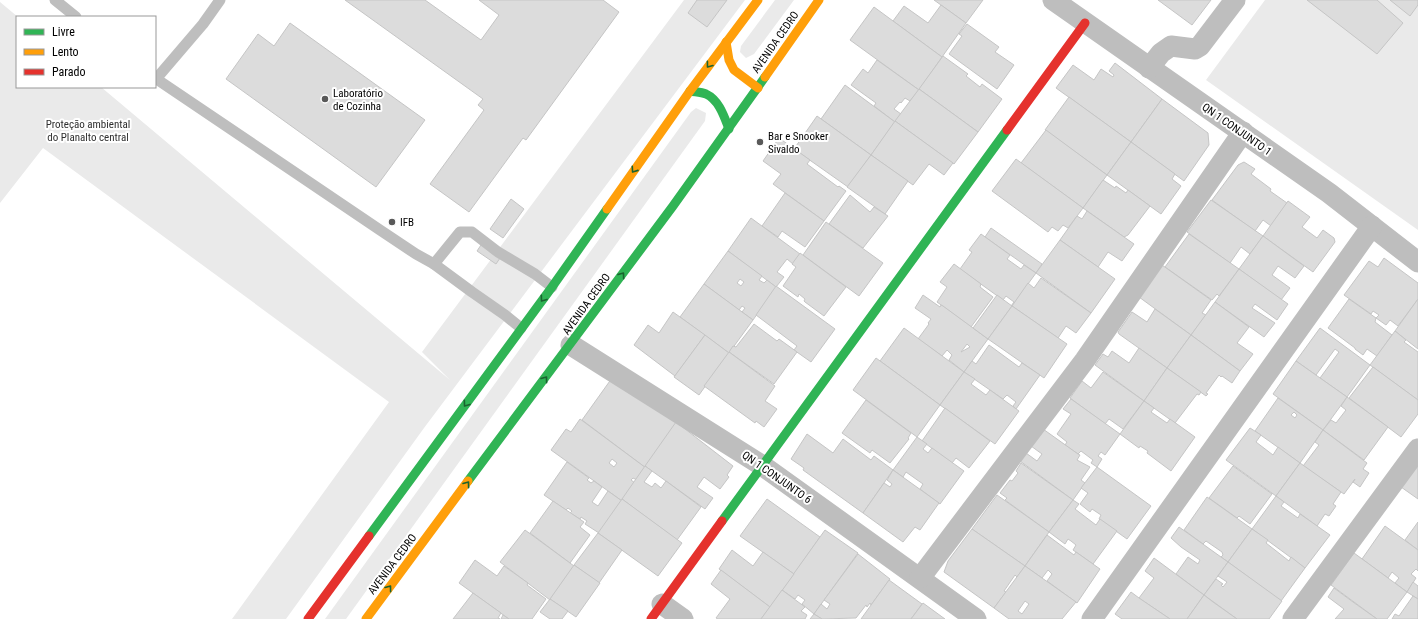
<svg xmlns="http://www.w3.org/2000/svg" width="1418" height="619" font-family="'Roboto Condensed',sans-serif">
	<rect width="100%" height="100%" fill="#fff"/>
	<g fill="#eaeaea">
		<path d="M684,0H745L424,428L286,619H232L389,402L43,148L0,203V2L18,17L17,87H101L450,380L422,352Z"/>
		<path d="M775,0H794L754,54L746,58L740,52L741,46Z"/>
		<path d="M1265,0H1418V230L1206,80Z"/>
		<path d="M696,108L706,113L705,121L346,619H325L691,112Z"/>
	</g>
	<g fill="#dcdcdc" stroke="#c5c5c5" fill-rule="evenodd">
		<path d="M345,0H425L481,40L499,15L479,0H603L619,12L526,140L523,138L469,212L430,184L484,110L478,105L483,99Z"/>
		<path d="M697,0H727L707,27L688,13Z"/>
		<path d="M934,0H983L966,23Z"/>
		<path d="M1158,0H1211L1192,25Z"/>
		<path d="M1307,0H1377L1403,23L1377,54Z"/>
		<path d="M1390,0H1418V5L1410,16Z"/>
		<path d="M941,5L966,23L942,57L893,21L904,6L928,23Z"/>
		<path d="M874,7L942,57L919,90L850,40Z"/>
		<path d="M290,23L425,120L376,187L226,79L258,34L274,46Z"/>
		<path d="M967,24L999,47L995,52L1014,65L997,89L949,54L962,36L959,34Z"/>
		<path d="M943,56L968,74L966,76L980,87L982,84L1002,99L978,132L919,89Z"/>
		<path d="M877,60L919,90L910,101L905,98L901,103L900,102L894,109L901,114L895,122L874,106L876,103L851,85L863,69L868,73Z"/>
		<path d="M1115,63L1162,99L1131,142L1056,88L1073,65L1094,80L1101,69L1113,77L1114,75L1109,71Z"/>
		<path d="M845,85L895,122L871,155L821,119Z"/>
		<path d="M919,89L978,132L954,164L895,121Z"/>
		<path d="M1069,97L1131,142L1107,175L1045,130Z"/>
		<path d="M1162,99L1208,133L1209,145L1184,181L1131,142Z"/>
		<path d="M817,116L871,155L848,187L794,149Z"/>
		<path d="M895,121L953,163L944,175L929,164L913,185L871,155Z"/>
		<path d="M1046,130L1107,175L1083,208L1021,163Z"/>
		<path d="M779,138L810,160L807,164L838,187L839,186L846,191L824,221L773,184L781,174L763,161Z"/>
		<path d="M1131,142L1175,174L1172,179L1181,186L1161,214L1107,175Z"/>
		<path d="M871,155L908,181L885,214L847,187Z"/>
		<path d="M1016,159L1083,208L1068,228L1063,225L1058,231L1052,227L1048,232L992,191Z"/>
		<path d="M1244,162L1255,169L1251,174L1271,189L1270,191L1287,203L1271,226L1263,220L1255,231L1212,200L1238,165Z"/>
		<path d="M1103,180L1115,188L1116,186L1126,193L1128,190L1150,206L1128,235L1124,237L1083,208Z"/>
		<path d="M785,193L824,221L805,247L782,231L778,237L762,226Z"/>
		<path d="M850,195L870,212L874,207L888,216L863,248L829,224Z"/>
		<path d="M511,199L524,209L503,238L490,229Z"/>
		<path d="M1211,200L1263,236L1250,254L1241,247L1230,263L1187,232Z"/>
		<path d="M1288,201L1310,217L1302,227L1317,238L1323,230L1334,238L1335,242L1313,272L1263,236Z"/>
		<path d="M1087,211L1134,244L1122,261L1108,252L1098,267L1060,240L1077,216L1082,219Z"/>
		<path d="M751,218L800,254L793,264L787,259L777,272L784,277L776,287L728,251Z"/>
		<path d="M826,222L883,263L859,296L803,255Z"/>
		<path d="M991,228L1042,264L1036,273L985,237Z"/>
		<path d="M981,234L1010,255L1007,259L1021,269L1024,265L1036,273L1012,306H1011L1014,302L1006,296L1003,300L960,269L972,252L969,250Z"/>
		<path d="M1189,234L1239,269L1219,296L1217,294L1212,300L1165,267Z"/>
		<path d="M1263,236L1304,266L1295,278L1278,266L1272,275L1290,288L1281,300L1239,269Z"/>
		<path d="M1060,240L1115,279L1091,313L1036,273Z"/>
		<path d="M483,242L502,255L496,264L477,251Z"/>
		<path d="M728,251L762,276L759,280L764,283L767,280L776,287L753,320L742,312L745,308L742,306L739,310L704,284ZM740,279L744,282L741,286L737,283Z"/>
		<path d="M800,253L846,287L824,316L805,302L804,301L805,299L799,294L798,297L783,286L796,267L792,264Z"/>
		<path d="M1384,258L1418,283V299L1398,326L1390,320L1386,325L1376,318L1379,315L1373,311L1371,314L1344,295L1369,261L1378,267Z"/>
		<path d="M954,264L981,284L980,287L993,297L971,327L937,302L947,287L940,282Z"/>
		<path d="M1162,265L1211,300L1202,313L1206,315L1191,335L1139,297Z"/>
		<path d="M1239,269L1288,304L1277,320L1255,304L1252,308L1275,323L1264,337L1215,302Z"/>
		<path d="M1041,278L1091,313L1076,333L1066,326L1058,338L1012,306L1028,283L1034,288Z"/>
		<path d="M704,284L753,320L729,353L680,317Z"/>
		<path d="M776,286L835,329L811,362L794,350L797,346L756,315Z"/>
		<path d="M923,295L940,307L941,305L943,306L988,339L964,372L949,360L952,355L947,350L942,356L918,339L929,324L928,323L931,319L915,308ZM967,344L970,347L961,352Z"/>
		<path d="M997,295L1012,306L988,339L973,328Z"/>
		<path d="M1349,299L1376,318L1375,322L1392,335L1377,356L1367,349L1363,355L1355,349V348L1328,328Z"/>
		<path d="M1418,299V349L1395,331Z"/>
		<path d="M1215,302L1249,327L1237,343L1253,354L1240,371L1191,335Z"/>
		<path d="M1012,306L1067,344L1044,378L988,339Z"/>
		<path d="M1155,309L1191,335L1167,368L1119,334L1118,332L1132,312L1147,322Z"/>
		<path d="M673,312L705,335L675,376L634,345L648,325L659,333Z"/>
		<path d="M754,324L777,341L779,339L797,352L774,384L729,352L733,346L736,347Z"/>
		<path d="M904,328L964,372L940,405L880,361Z"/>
		<path d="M1320,328L1370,365L1347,397L1320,378L1339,352L1335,349L1316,375L1296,361Z"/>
		<path d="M1395,331L1406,340L1404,342L1418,352V400L1370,365Z"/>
		<path d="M705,335L729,353L699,395L674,377Z"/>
		<path d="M1191,335L1240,371L1232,383L1222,376L1221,377L1219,375L1206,393L1208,394L1206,396L1167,368Z"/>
		<path d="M989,345L1019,367L1022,363L1040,375L1016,409L1013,406L1016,402L1007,395L1003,399L964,372L972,361L976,364Z"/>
		<path d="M1139,348L1167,368L1144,401L1095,365L1103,354L1108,357L1112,351L1129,363Z"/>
		<path d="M729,352L775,386L765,401L777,409L764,427L756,421L755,423L704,386Z"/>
		<path d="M876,358L940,405L917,437L853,390Z"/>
		<path d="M1296,361L1347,397L1323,430L1273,394Z"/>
		<path d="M1373,367L1418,400V414L1401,437L1349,398Z"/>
		<path d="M1167,368L1201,392L1199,395L1197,394L1175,423L1144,401Z"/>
		<path d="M964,372L975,379L971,384L986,395L990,390L1019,411L995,444L940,405Z"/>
		<path d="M1103,372L1144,401L1123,429L1109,419L1105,424L1070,398L1082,381L1091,388Z"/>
		<path d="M612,378L678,423L646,468L582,420Z"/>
		<path d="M1347,397L1388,427L1364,460L1323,430L1331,420L1336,423L1346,410L1341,406Z"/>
		<path d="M1278,398L1323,430L1300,463L1255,431ZM1294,412L1297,415L1295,418L1291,415Z"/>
		<path d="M1071,399L1120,434L1105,455L1101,452L1098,456L1102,459L1097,467L1091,463L1093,460L1081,451L1078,454L1065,445L1067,442L1057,434L1071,414L1063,409Z"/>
		<path d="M866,400L911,433L908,438L909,439L890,463L872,450L870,453L842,433Z"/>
		<path d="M1144,401L1154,408L1151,412L1167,423L1170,419L1195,437L1171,471L1147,453L1148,451L1140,446L1139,448L1120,434Z"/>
		<path d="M945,408L990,441L969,468L956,458L952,463L922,441Z"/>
		<path d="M580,419L646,468L637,480L633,478L631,480L635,483L622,501L551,450L566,429L571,432ZM612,459L617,463L614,467L609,463Z"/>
		<path d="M676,422L733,466L727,475L729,477L720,489L704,477L697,487L713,498L705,509L645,466Z"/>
		<path d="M1250,428L1261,435L1256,442L1273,455L1278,447L1300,463L1276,496L1226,460Z"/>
		<path d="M1043,429L1078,454L1080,455L1077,460L1090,467L1081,480L1085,483L1073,500L1020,461L1026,453L1037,461L1042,454L1031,446Z"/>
		<path d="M1323,430L1367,463L1363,469L1369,473L1360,487L1353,482L1355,479L1344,494L1303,466L1319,445L1315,442Z"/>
		<path d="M807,434L833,453L843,439L871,460L874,456L893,470L863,513L803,470L804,468L791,459Z"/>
		<path d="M917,437L927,444L923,449L928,453L932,448L964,471L940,504L920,489L923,484L906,472L903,477L893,470Z"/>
		<path d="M567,462L589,478L587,480L591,483L594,481L602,487L592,502L598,506L608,491L622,501L599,533L585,524L587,521L581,517L580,519L570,513L572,511L568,508L566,510L544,495Z"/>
		<path d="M1021,463L1073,500L1049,532L1005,500L1007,498L1000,493L1010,480L1012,481L1018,473L1016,471Z"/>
		<path d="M1300,463L1341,492L1333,504L1336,506L1329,516L1325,514L1317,526L1276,496Z"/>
		<path d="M1418,463V499L1401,487Z"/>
		<path d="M645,466L652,471L644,482L652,487L655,483L661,488L666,481L701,507L677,540L622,499Z"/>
		<path d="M1233,466L1272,494L1250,524L1239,516L1237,518L1209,498Z"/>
		<path d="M1097,467L1151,506L1127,539L1099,519L1101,515L1092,509L1090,512L1080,504L1088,493L1081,488Z"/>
		<path d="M893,470L939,503L920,530L915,527L903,542L863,513L884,483L890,487L892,484L887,480Z"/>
		<path d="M997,495L1049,532L1025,566L972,529Z"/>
		<path d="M1276,496L1284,502L1281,506L1298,518L1300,514L1330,535L1305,568L1252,529Z"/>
		<path d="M1207,497L1252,529L1228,562L1221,557L1223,555L1222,552L1206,541L1203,544L1184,530Z"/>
		<path d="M622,499L682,543L658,576L598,533Z"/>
		<path d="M767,499L820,537L794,574L740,536Z"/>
		<path d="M1073,500L1079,504L1075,509L1096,525L1100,519L1117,531L1093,564L1073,550L1076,545L1071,541L1068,539L1065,544L1049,532Z"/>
		<path d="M553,501L584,522L580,527L590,535L570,563L530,533Z"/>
		<path d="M1418,522V550L1405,540Z"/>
		<path d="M1385,526L1418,550V571L1416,569L1411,574L1416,578L1407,592L1395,583L1399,578L1392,572L1388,578L1362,559Z"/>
		<path d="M1179,527L1228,562L1204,595L1176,574L1188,557L1198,564L1200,560L1181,547L1171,538Z"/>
		<path d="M972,529L1025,566L1017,577L1015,575L1004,591L1006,592L994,608L944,572L948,561Z"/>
		<path d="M1252,529L1268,540L1266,543L1289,561L1291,557L1305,568L1281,601L1228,562Z"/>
		<path d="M525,530L574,566L550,600L500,562Z"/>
		<path d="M825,530L858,553L814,614L802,604L805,600L798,595L795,599L782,590Z"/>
		<path d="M598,533L622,550L599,583L574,565Z"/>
		<path d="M1047,535L1074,555L1076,552L1100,569L1077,603L1047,581L1052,574L1048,570L1042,578L1025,566Z"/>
		<path d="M732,550L753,566L763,552L794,574L770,607L719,569Z"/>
		<path d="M1354,553L1407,592L1387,619H1377L1331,585Z"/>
		<path d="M858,554L890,579L871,605L870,603L867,607L866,605L856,618L822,619L814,614L821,604L827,609L830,604L824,600Z"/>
		<path d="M1154,558L1204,595L1187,619H1170L1139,598L1154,578L1145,571Z"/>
		<path d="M475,560L497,576L504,566L528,583L527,585L546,599L532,619H509L459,583Z"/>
		<path d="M1228,562L1282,601L1269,619H1237L1204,595L1216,579L1223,584L1221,585L1223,587L1227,582L1218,576Z"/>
		<path d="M574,565L600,583L576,617L550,599Z"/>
		<path d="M1025,566L1076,602L1062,619H1009L994,608ZM1025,601L1029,604L1022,614L1018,611Z"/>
		<path d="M721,570L770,607L761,619H718L716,618L730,599L711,584Z"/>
		<path d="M889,580L922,604L911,619H861Z"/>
		<path d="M1413,582L1418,586V599L1407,592Z"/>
		<path d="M1334,588L1353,602L1377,619H1335L1344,609L1328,597Z"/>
		<path d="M782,590L805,607L801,611L807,615L805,619H761Z"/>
		<path d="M1131,592L1139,598L1170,619H1122L1115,614Z"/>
		<path d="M473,593L501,613L498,618L500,619H453Z"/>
		<path d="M1204,595L1213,602L1237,619H1187Z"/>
		<path d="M1413,596L1418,599V619H1392L1395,614L1399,616Z"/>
		<path d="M550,599L568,611L562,619H550L540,612Z"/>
		<path d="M923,603L945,619H911Z"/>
		<path d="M814,614L822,619H810Z"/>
		<path d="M503,615L509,619H501Z"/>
	</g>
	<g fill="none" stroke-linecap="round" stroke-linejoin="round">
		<g stroke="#bebebe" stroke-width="11">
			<path d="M55,0L76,17"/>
			<path d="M155,78L380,230L416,254L434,264"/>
			<path d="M156,79L203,24L220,0"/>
			<path d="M521,328L505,315L472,292L434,264L460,232H472L498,252L535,274L552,287"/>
		</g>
		<g stroke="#bebebe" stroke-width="21">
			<path d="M1053,0L1329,193L1418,262"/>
			<path d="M1149,68L1161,53L1171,46L1195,49L1200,46L1235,0"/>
			<path d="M571,345L763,466L976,619"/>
			<path d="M920,578L1085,360L1243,132"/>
			<path d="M662,604L683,619"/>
			<path d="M1092,619L1372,226"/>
			<path d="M1293,619L1418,449"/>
		</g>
		<g stroke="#30b455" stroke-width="9">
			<path d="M690,91C695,92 701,92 706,94C719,100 724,116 729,129"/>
			<path d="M468,481L673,206L765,77"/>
			<path d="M722,521L1007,130"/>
			<path d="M369,536L552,287L607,209"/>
		</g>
		<g stroke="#ff9f0a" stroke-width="9">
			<path d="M726,42L729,60L734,70L758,88"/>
			<path d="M765,77L819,0"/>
			<path d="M607,209L690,91L758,0"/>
			<path d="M366,619L468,481"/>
		</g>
		<g stroke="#e5322d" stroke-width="9">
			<path d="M1007,130L1085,23"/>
			<path d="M308,619L369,536"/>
			<path d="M651,619L722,521"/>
		</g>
	</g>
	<defs><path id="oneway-chevron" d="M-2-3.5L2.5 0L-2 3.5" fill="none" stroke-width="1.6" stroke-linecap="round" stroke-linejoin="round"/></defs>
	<g stroke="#1a632f">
		<use href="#oneway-chevron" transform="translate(709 65) rotate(127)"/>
		<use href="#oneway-chevron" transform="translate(634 170) rotate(125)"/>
		<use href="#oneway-chevron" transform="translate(622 275) rotate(-54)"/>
		<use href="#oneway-chevron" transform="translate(543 299) rotate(126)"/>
		<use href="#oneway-chevron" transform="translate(545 379) rotate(-53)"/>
		<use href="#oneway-chevron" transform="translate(466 404) rotate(126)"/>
		<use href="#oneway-chevron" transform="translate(467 484) rotate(-53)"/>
		<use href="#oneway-chevron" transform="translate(389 588) rotate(-53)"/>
	</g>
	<g fill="#595959" stroke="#fff" stroke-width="1.5">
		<circle cx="325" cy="99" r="4"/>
		<circle cx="760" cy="142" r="4"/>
		<circle cx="392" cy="222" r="4"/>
	</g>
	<g text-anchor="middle" stroke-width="4" stroke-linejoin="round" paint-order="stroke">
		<g font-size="11" fill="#000" stroke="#fff">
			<text transform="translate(775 42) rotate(-55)" y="4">AVENIDA CEDRO</text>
			<text transform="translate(1237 129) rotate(35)" y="4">QN 1 CONJUNTO 1</text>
			<text transform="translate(586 304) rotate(-54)" y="4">AVENIDA CEDRO</text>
			<text transform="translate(777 477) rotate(35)" y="4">QN 1 CONJUNTO 6</text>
			<text transform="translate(392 564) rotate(-53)" y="4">AVENIDA CEDRO</text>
		</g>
		<g font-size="11" fill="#000" stroke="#fff" text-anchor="start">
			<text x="333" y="97">Laboratório<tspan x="333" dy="13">de Cozinha</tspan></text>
			<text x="768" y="140">Bar e Snooker<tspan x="768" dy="13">Sivaldo</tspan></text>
			<text x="400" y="226">IFB</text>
		</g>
		<g font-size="11" fill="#2f2f2f" stroke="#fff">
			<text x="88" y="128">Proteção ambiental<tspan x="88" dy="13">do Planalto central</tspan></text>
		</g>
	</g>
	<rect x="16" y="16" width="140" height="72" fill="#ffffff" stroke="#999999"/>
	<rect x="24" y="29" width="20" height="6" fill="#30b455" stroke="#999999"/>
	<text x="52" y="36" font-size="12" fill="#000000">Livre</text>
	<rect x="24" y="49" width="20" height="6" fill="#ff9f0a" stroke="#999999"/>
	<text x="52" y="56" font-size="12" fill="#000000">Lento</text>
	<rect x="24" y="69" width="20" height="6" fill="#e5322d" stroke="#999999"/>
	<text x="52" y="76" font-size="12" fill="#000000">Parado</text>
</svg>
